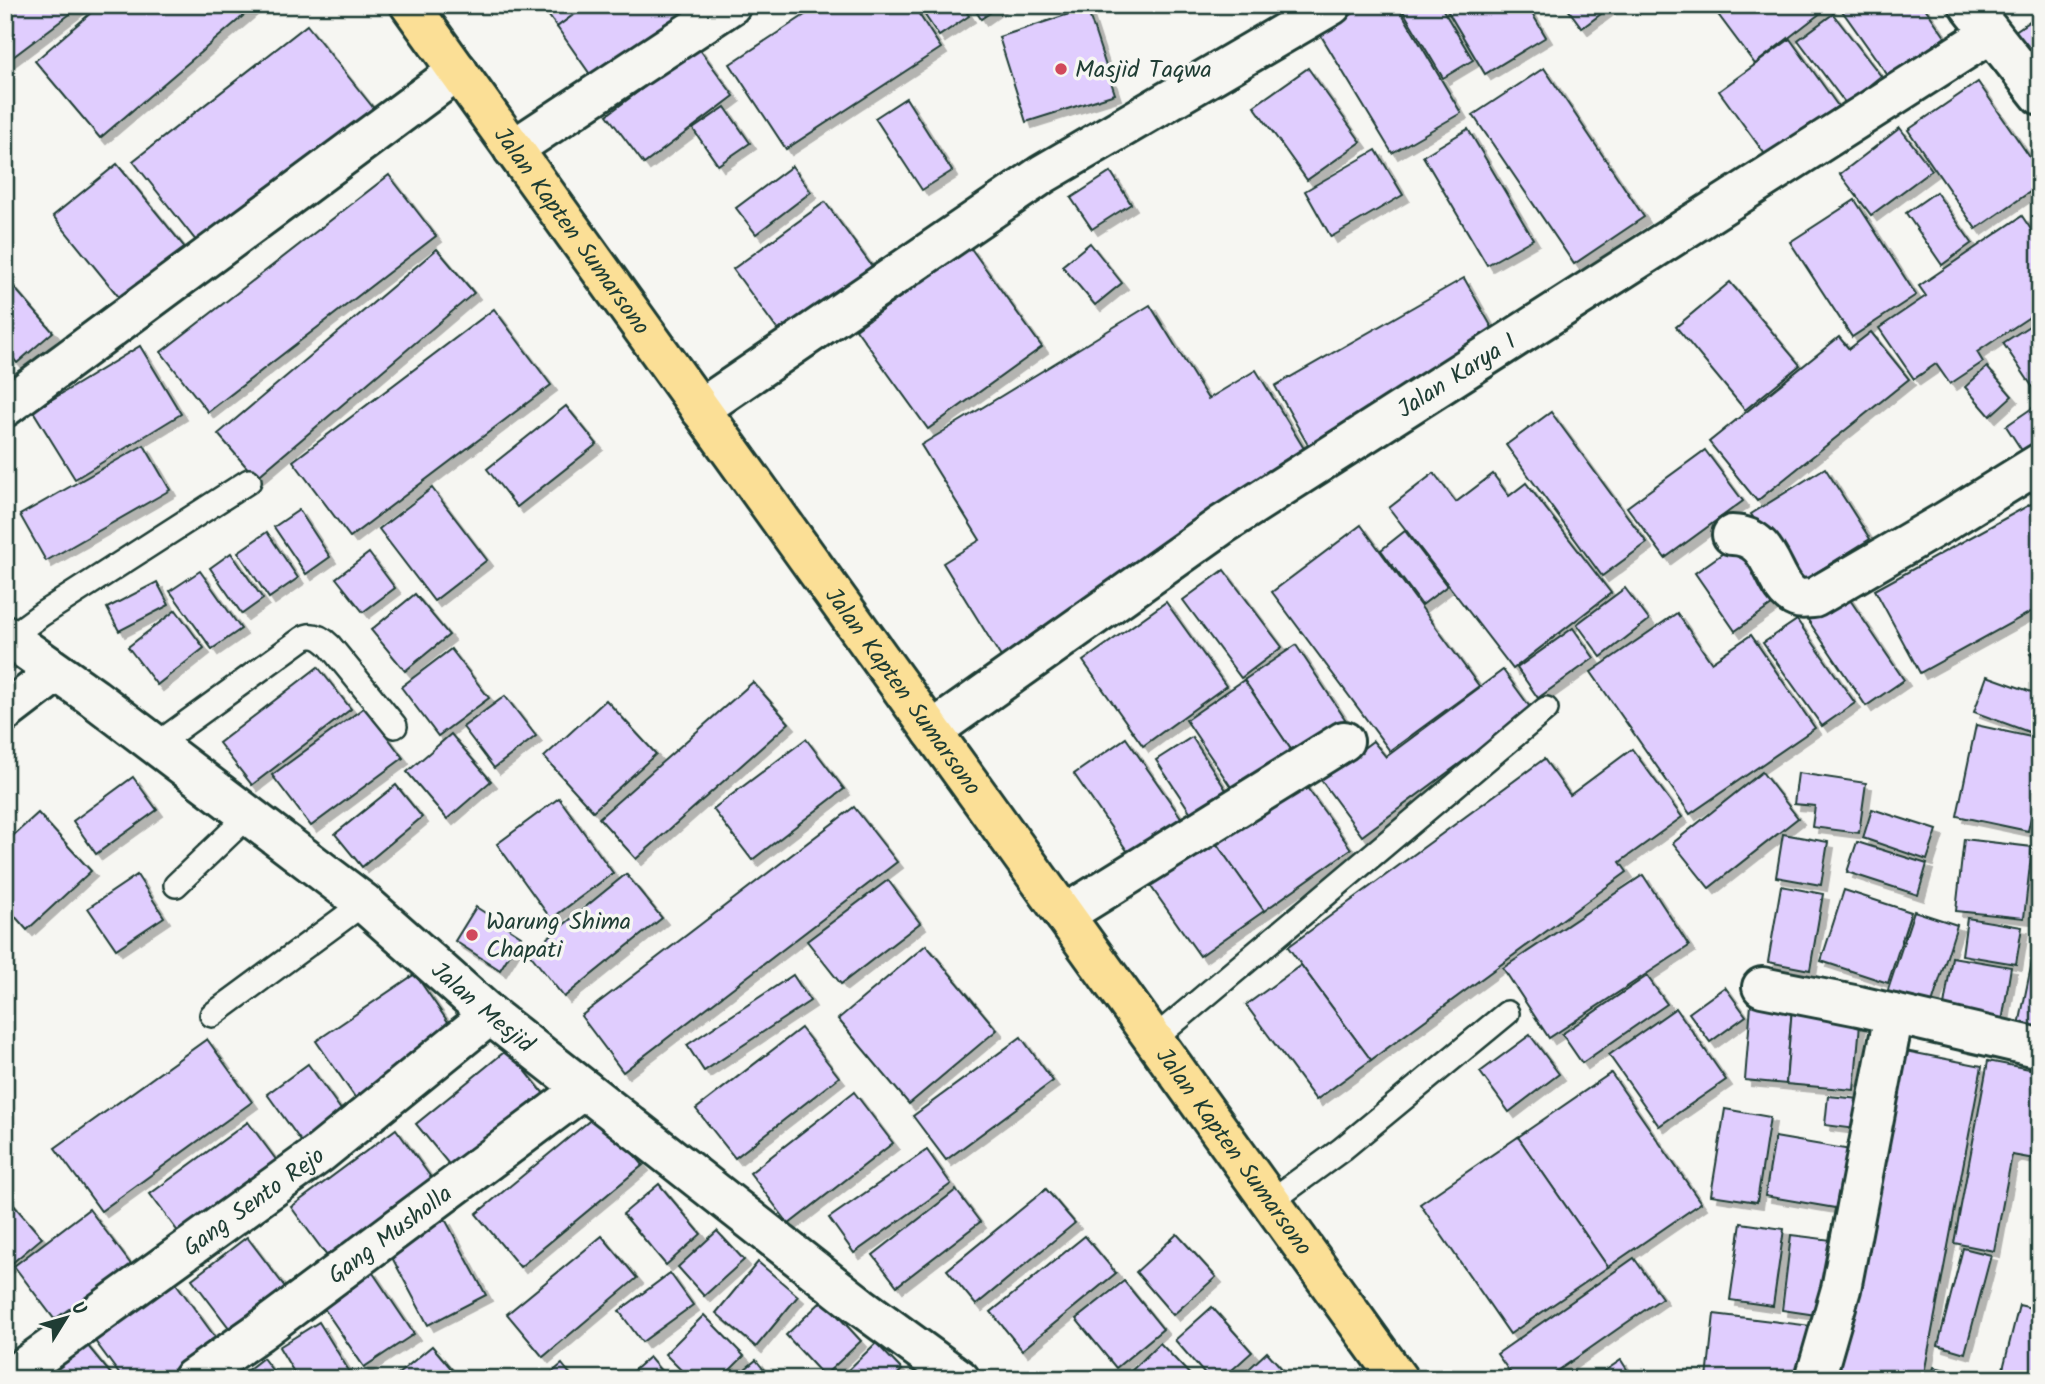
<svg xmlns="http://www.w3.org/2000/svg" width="2045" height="1384" font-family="Kalam,sans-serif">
	<defs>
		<filter id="shadow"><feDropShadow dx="6" dy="6" stdDeviation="0" flood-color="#0004"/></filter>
	</defs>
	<rect width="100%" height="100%" fill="#f6f6f2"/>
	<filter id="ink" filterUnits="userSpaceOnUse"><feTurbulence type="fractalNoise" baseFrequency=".0143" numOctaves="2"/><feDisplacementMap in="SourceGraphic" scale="14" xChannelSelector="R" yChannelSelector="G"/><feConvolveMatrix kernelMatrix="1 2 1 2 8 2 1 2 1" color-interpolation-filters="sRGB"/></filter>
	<g filter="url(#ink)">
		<g fill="#e0cdfe" stroke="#1f3d34" stroke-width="2" filter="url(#shadow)">
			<path d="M5,5H82L5,63Z"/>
			<path d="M100,5H256L100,138L35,61Z"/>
			<path d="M541,5H587L557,27Z"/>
			<path d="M587,5H675L681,14L592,77L557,27Z"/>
			<path d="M820,5H913L941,48L786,149L730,64Z"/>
			<path d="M918,5H962L969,16L939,36Z"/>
			<path d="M972,5H1001L981,19Z"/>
			<path d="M1367,5H1397L1461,113L1392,153L1320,34Z"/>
			<path d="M1402,5H1440L1473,60L1443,78L1400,6Z"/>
			<path d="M1444,5H1527L1546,37L1485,74Z"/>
			<path d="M1565,5H1613L1582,28Z"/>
			<path d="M1711,5H1831L1755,64Z"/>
			<path d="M1838,5H1923L1945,37L1889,77Z"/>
			<path d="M1087,8L1115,94L1026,122L999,37Z"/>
			<path d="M1833,14L1881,76L1846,104L1798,40Z"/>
			<path d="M2040,14V66L2011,34Z"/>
			<path d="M307,25L375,110L201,247L133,161Z"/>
			<path d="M1790,39L1838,106L1767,157L1719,91Z"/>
			<path d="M698,47L734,96L644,164L607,115Z"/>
			<path d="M1308,68L1361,142L1307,180L1254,106Z"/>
			<path d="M1544,68L1644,217L1574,264L1473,115Z"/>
			<path d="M1978,82L2040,172V185L1976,229L1908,130Z"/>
			<path d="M906,98L952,171L922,190L875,118Z"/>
			<path d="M725,107L750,143L718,165L693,129Z"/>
			<path d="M1900,128L1932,170L1871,215L1840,174Z"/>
			<path d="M1468,129L1533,239L1487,265L1423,156Z"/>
			<path d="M1376,150L1403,195L1331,237L1305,191Z"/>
			<path d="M117,164L187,250L123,302L53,216Z"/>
			<path d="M792,166L811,192L756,234L736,208Z"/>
			<path d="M1111,172L1131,204L1092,229L1071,198Z"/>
			<path d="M389,175L436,236L208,412L161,352Z"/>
			<path d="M1936,192L1972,243L1942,265L1906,213Z"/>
			<path d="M1855,200L1916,295L1852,337L1790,242Z"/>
			<path d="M825,202L874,269L782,336L733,269Z"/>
			<path d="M2022,216L2040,243V310L1977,352L1983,362L1950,384L1936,364L1914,379L1879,328L1926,296L1919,286Z"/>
			<path d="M1090,243L1122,283L1095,305L1062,266Z"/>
			<path d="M970,247L1042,347L928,429L856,329Z"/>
			<path d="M437,249L474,293L256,478L218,434Z"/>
			<path d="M5,277L53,332L17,363L5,349Z"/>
			<path d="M1464,278L1499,340L1309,447L1275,386Z"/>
			<path d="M1730,282L1800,365L1745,410L1676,327Z"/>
			<path d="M1150,305L1208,399L1256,370L1314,465L1001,657L943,563L980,540L921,445Z"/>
			<path d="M494,309L551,385L350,537L293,461Z"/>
			<path d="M2040,319V398L2003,343Z"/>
			<path d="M1871,332L1909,379L1757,501L1709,442L1839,337L1849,349Z"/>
			<path d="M140,346L181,414L75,479L33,411Z"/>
			<path d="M1987,367L2012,396L1990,416L1965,387Z"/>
			<path d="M2038,404L2040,453L2028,460L2006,426Z"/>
			<path d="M566,406L597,444L517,507L487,469Z"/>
			<path d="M1551,412L1647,543L1602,576L1506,445Z"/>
			<path d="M144,445L170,490L46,561L20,515Z"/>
			<path d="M1705,450L1743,501L1665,558L1627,507Z"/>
			<path d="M1825,468L1870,539L1796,585L1751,514Z"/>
			<path d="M1434,473L1456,502L1493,474L1509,496L1526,483L1611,593L1513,669L1389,508Z"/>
			<path d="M432,488L487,560L434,601L379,529Z"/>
			<path d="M2040,499V607L1920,673L1875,590Z"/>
			<path d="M299,510L330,557L306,574L274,527Z"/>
			<path d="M1361,525L1479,686L1390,751L1272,592Z"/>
			<path d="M1405,531L1447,586L1422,605L1381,550Z"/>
			<path d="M267,532L298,578L269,598L238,552Z"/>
			<path d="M1736,544L1776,602L1735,631L1695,573Z"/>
			<path d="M231,553L263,599L242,614L210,568Z"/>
			<path d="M369,553L395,588L363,612L336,578Z"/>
			<path d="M1224,570L1282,647L1241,678L1183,600Z"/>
			<path d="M200,571L241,629L212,649L170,591Z"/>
			<path d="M157,582L169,605L119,631L107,608Z"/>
			<path d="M1625,588L1649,620L1601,657L1577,624Z"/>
			<path d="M1842,588L1904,680L1866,706L1804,614Z"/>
			<path d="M415,594L449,635L405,671L371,630Z"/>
			<path d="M1166,602L1226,686L1143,746L1083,661Z"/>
			<path d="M176,610L204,648L157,685L128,647Z"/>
			<path d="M1677,613L1711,662L1751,635L1815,728L1690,814L1591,672Z"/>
			<path d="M1797,620L1855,703L1822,726L1763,643Z"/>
			<path d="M1573,628L1594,658L1538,698L1517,668Z"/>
			<path d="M1296,645L1349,725L1298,760L1244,680Z"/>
			<path d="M2040,646V666L2030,654Z"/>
			<path d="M451,649L489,698L438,736L401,687Z"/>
			<path d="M318,667L351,709L252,785L219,743Z"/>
			<path d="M1503,670L1532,710L1362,836L1321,780L1373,741L1386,757Z"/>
			<path d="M1987,676L2040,695V736L1974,712Z"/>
			<path d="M1244,680L1298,760L1239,799L1186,720Z"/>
			<path d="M753,682L789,723L636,859L599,818Z"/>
			<path d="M505,696L536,736L494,768L463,727Z"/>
			<path d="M606,700L656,754L593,811L544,757Z"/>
			<path d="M365,707L403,758L311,826L272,775Z"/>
			<path d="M1976,725L2040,739V774L2028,831L1957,816Z"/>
			<path d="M451,734L491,781L447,819L407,772Z"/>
			<path d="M1192,737L1226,790L1191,813L1156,760Z"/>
			<path d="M1126,738L1189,829L1137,865L1074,774Z"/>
			<path d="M806,739L844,789L752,860L713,809Z"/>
			<path d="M1632,749L1682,817L1620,862L1627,872L1371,1060L1288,947L1544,759L1570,795Z"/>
			<path d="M1762,772L1798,818L1709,888L1673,843Z"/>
			<path d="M1798,773L1866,783L1859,833L1812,827L1815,806L1794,804Z"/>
			<path d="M133,777L157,810L96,854L73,821Z"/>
			<path d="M1303,782L1351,849L1264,911L1216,843Z"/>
			<path d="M396,785L422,817L362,867L335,834Z"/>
			<path d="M559,798L613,873L551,919L497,844Z"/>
			<path d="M854,807L897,862L623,1072L581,1016Z"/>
			<path d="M1872,809L1937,830L1927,860L1863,838Z"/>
			<path d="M38,813L91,871L27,930L5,905V843Z"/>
			<path d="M1783,834L1828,842L1821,885L1776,877Z"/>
			<path d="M1211,836L1264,911L1200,956L1147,881Z"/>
			<path d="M1964,839L2032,847L2024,918L1956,911Z"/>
			<path d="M1857,842L1927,864L1918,895L1847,872Z"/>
			<path d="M626,874L662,918L564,997L529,953Z"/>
			<path d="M137,875L164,917L116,949L88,908Z"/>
			<path d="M1643,875L1689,946L1549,1038L1503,968Z"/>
			<path d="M888,880L920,923L841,984L807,941Z"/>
			<path d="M1781,886L1823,894L1810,970L1768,962Z"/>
			<path d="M1844,890L1911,912L1888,983L1821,961Z"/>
			<path d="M476,907L521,936L500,970L455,941Z"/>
			<path d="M1914,911L1957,925L1929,1013L1885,999Z"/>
			<path d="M1967,918L2022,927L2016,964L1962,955Z"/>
			<path d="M2040,923V1040L2017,1035Z"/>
			<path d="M926,945L997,1030L909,1104L838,1019Z"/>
			<path d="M1952,957L2011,967L2000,1034L1941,1024Z"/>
			<path d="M1301,965L1371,1060L1316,1100L1246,1005Z"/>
			<path d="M415,974L457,1035L359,1103L316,1041Z"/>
			<path d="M793,975L810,1001L704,1071L687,1045Z"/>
			<path d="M1647,976L1667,1004L1582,1063L1562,1034Z"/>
			<path d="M1725,987L1746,1016L1710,1042L1689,1013Z"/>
			<path d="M1751,1004L1792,1007L1786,1084L1745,1080Z"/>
			<path d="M1792,1007L1861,1013L1854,1090L1786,1084Z"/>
			<path d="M1676,1008L1726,1080L1659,1126L1609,1055Z"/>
			<path d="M801,1028L839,1077L735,1158L696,1109Z"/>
			<path d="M1530,1035L1559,1074L1509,1112L1480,1072Z"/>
			<path d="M1021,1037L1053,1081L946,1160L913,1116Z"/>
			<path d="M207,1039L252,1102L101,1211L55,1148Z"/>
			<path d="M508,1049L553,1105L461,1179L416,1124Z"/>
			<path d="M1900,1050L1982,1066L1923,1379H1838Z"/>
			<path d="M1988,1061L2040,1071V1160L2012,1155L1994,1251L1954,1243Z"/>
			<path d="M308,1064L347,1118L306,1148L267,1094Z"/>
			<path d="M1611,1073L1701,1203L1608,1267L1518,1137Z"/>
			<path d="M854,1092L893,1143L789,1224L750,1173Z"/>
			<path d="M1828,1096L1860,1099L1856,1129L1825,1125Z"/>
			<path d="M1725,1109L1770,1117L1757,1202L1711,1195Z"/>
			<path d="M599,1113L643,1165L520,1267L476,1214Z"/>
			<path d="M248,1122L283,1169L185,1241L150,1194Z"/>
			<path d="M396,1129L435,1183L330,1260L291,1207Z"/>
			<path d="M1518,1137L1608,1267L1510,1334L1420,1204Z"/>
			<path d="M1775,1137L1851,1150L1841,1209L1765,1196Z"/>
			<path d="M927,1150L951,1184L854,1253L829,1218Z"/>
			<path d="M659,1184L701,1234L666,1265L623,1214Z"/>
			<path d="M1046,1189L1075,1223L976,1305L947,1270Z"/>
			<path d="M956,1190L980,1222L897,1286L873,1255Z"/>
			<path d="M5,1195L42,1238L5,1269Z"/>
			<path d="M89,1209L136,1271L61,1328L14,1266Z"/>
			<path d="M445,1219L486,1295L428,1325L388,1250Z"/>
			<path d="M1741,1223L1784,1229L1773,1306L1730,1300Z"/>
			<path d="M717,1231L744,1260L704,1296L678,1267Z"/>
			<path d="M1177,1234L1216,1277L1173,1315L1136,1272Z"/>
			<path d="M1791,1235L1832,1240L1823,1316L1782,1310Z"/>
			<path d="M602,1236L637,1278L543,1357L507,1314Z"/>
			<path d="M1085,1236L1116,1273L1022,1350L991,1312Z"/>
			<path d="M247,1237L285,1287L230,1329L192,1279Z"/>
			<path d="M1963,1248L1991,1255L1965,1353L1938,1345Z"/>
			<path d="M1634,1258L1662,1298L1546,1379H1515L1497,1354Z"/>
			<path d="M758,1262L798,1296L756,1347L716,1313Z"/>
			<path d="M371,1270L414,1334L364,1367L321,1304Z"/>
			<path d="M670,1273L693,1305L642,1342L619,1311Z"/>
			<path d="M1124,1281L1163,1329L1116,1368L1076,1319Z"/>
			<path d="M175,1282L223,1348L181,1379H123L95,1341Z"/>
			<path d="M823,1300L861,1341L824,1376L786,1335Z"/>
			<path d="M2019,1305L2040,1310V1378L2003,1369Z"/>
			<path d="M1212,1307L1252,1352L1222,1379H1209L1175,1340Z"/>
			<path d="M1714,1314L1812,1326L1805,1379H1707Z"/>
			<path d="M704,1315L744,1356L721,1379H690L665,1354Z"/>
			<path d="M319,1322L354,1379H298L279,1347Z"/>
			<path d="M83,1340L115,1379H40Z"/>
			<path d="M876,1343L902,1370L892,1379H839Z"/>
			<path d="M1160,1343L1194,1379H1123Z"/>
			<path d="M432,1346L460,1379H392Z"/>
			<path d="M1267,1352L1291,1379H1238Z"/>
			<path d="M649,1357L668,1379H624Z"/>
			<path d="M263,1358L279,1379H236Z"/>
			<path d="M756,1360L771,1379H733Z"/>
			<path d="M1621,1360L1633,1379H1593Z"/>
			<path d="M562,1364L574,1379H544Z"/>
			<path d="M1934,1367L1981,1379H1931Z"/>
			<path d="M916,1372L923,1379H909Z"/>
		</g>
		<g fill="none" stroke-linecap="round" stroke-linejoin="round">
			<defs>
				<g id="lane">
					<path d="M9,638L42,614L249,481"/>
					<path d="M156,745L302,639C313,632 322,638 330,646L395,726"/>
					<path d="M176,885L248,816"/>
					<path d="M212,1015L364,903"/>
					<path d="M1154,1039L1546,709"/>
					<path d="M1270,1202L1341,1150L1507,1013"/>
				</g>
				<g id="street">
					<path d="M1969,5L2040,95"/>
					<path d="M513,149L731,5"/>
					<path d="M5,407L458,71"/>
					<path d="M700,409L1043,174L1332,5"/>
					<path d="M1732,535C1776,536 1770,587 1797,598C1802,600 1808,598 1814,598L1946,521L2040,463"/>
					<path id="s1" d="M5,635L94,698L364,903L490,1015L860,1306L960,1379"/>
					<path d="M5,712L56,673"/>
					<path id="s2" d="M932,731L1222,525L1990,34"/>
					<path d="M1064,915L1344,741"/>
					<path d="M1762,987L1859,1006L2040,1048"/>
					<path id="s3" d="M8,1379L319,1154L490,1015"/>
					<path id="s4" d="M192,1379L259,1332L584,1089"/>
					<path d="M1815,1379L1841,1289L1894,1014"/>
				</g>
				<g id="highway">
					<path id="s5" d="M410,5L1398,1379"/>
				</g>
			</defs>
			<use href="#lane" stroke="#1f3d34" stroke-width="28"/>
			<use href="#street" stroke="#1f3d34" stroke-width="44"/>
			<use href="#highway" stroke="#1f3d34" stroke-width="44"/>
			<use href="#lane" stroke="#f6f6f2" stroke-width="23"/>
			<use href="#street" stroke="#f6f6f2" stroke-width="38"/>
			<use href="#highway" stroke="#fbdf96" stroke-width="38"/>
		</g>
	</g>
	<g fill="#d1495b" stroke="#f6f6f2" stroke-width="2.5">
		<circle cx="1061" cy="69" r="7"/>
		<circle cx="472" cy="935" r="7"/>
	</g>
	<g text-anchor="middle" stroke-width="7" stroke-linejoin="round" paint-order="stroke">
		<g font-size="24" fill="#1f3d34" stroke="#f6f6f2" text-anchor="start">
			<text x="1075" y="77">Masjid Taqwa</text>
			<text x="486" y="929">Warung Shima<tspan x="486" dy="28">Chapati</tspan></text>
		</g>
		<g font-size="24" fill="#1f3d34" stroke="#f6f6f2">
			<text dy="8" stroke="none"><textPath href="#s5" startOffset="278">Jalan Kapten Sumarsono</textPath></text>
			<text dy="8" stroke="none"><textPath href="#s2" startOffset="634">Jalan Karya I</textPath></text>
			<text dy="8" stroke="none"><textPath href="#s5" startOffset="845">Jalan Kapten Sumarsono</textPath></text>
			<text dy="8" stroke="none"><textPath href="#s1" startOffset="606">Jalan Mesjid</textPath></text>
			<text dy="8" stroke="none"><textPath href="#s5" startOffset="1412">Jalan Kapten Sumarsono</textPath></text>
			<text dy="8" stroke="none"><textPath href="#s3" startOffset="303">Gang Sento Rejo</textPath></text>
			<text dy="8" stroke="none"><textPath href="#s4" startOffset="245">Gang Musholla</textPath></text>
		</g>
	</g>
	<rect width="2045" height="1384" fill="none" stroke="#f6f6f2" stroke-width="28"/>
	<rect x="14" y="14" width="2017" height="1356" fill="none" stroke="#1f3d34" stroke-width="2.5" filter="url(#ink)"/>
	<g transform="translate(66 1318) rotate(53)" stroke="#f6f6f2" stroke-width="5" paint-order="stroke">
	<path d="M0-5L12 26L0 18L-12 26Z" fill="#1f3d34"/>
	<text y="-10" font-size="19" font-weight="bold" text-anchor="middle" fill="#1f3d34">U</text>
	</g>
</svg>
